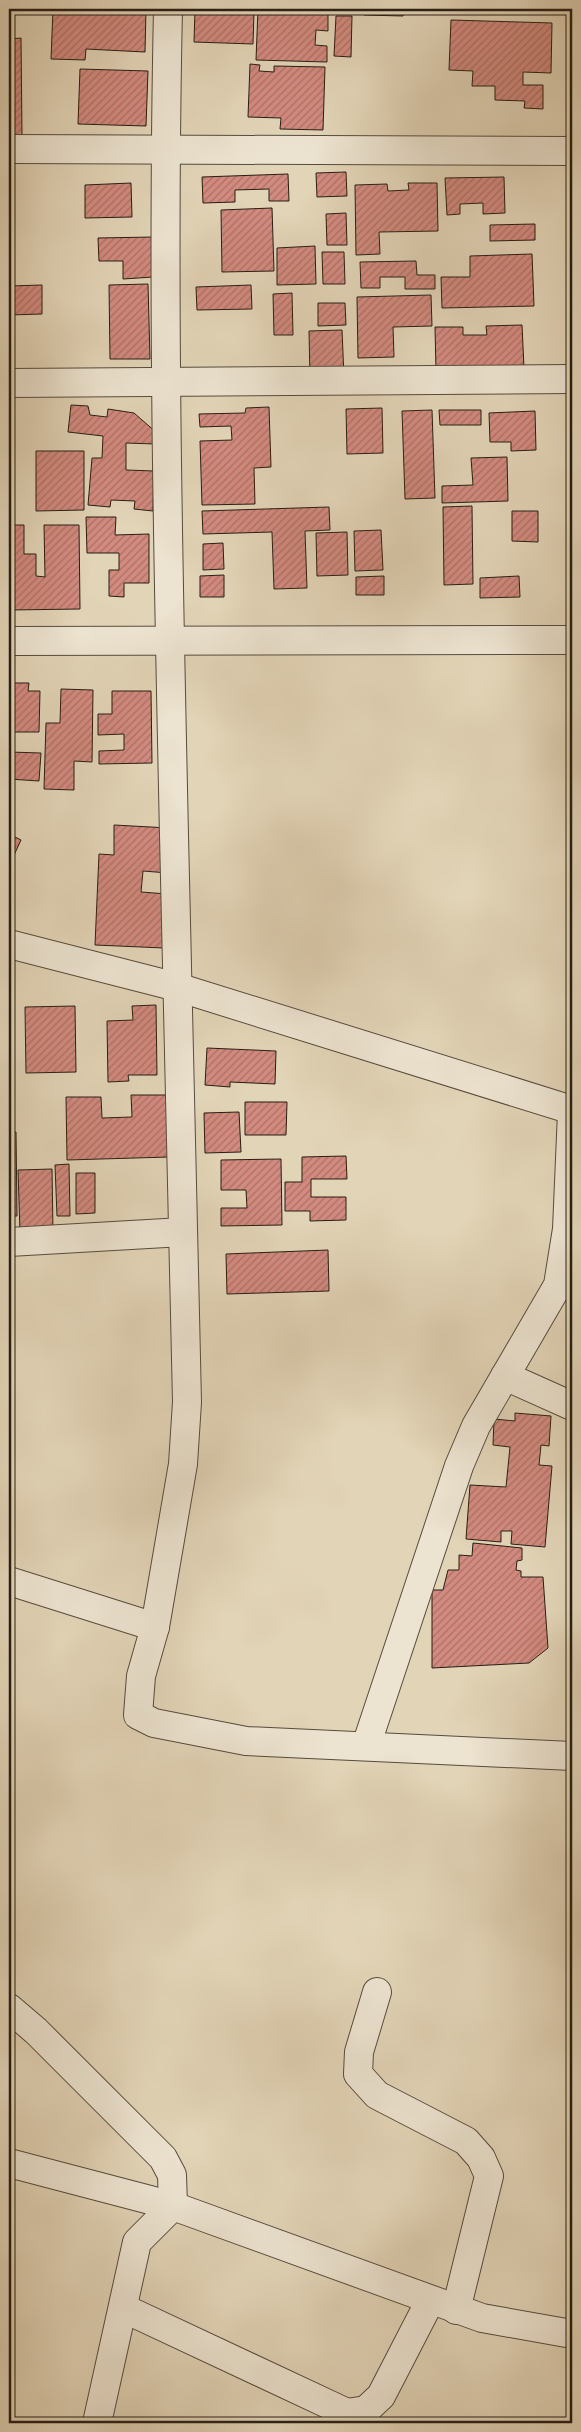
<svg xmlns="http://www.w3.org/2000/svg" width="581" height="2432" font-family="'Gentium Book Plus',serif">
	<defs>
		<pattern id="building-hatch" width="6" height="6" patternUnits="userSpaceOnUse" patternTransform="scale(1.25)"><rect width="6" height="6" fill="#d38a7f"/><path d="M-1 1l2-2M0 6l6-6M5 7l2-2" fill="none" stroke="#ab7067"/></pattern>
	</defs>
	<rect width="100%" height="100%" fill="#e2d4b7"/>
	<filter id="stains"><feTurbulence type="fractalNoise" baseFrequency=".004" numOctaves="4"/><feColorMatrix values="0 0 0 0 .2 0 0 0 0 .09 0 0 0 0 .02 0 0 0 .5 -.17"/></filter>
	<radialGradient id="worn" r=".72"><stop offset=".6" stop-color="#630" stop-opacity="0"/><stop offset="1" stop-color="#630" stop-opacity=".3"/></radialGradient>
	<g fill="url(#building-hatch)" stroke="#261e15">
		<path d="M53,9H146L145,52L86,49L85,60L51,59Z"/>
		<path d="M258,9L328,10V31L316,30L315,45L327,46V62L256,60Z"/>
		<path d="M364,9H404L403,16L364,15Z"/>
		<path d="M195,10L254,12L253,44L194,42Z"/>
		<path d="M336,16H352L351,57L334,56Z"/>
		<path d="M451,20L552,23L551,73L523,72V85H543V109L524,108L525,101L495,100V86H472L473,71L449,70Z"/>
		<path d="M21,38L22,136H9V39Z"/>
		<path d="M250,64L260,65L259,71L274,72V66L325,67L323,130L280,129L281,118L248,117Z"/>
		<path d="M80,69L148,71L146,126L78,124Z"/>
		<path d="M346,172L347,196L317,197L316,173Z"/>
		<path d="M288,174L289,201H269V189L235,190V202L203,203L202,177Z"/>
		<path d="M504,177L505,213L483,214V203L460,204V214L447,215L445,178Z"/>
		<path d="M131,183L132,217L85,218V185Z"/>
		<path d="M408,183H437L438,231L379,232L380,254L356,255L355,185L387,184L388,191L409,190Z"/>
		<path d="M272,208L274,271L222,272L221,210Z"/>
		<path d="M346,213L347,245H327L326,214Z"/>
		<path d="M535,224V240L490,241V225Z"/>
		<path d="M153,237V277L123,279V261H99L98,238Z"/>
		<path d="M315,246L316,284L277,285V248Z"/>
		<path d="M322,252H344L345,284H323Z"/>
		<path d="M532,254L534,306L442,308L441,277H470V256Z"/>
		<path d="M416,261L417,275H435V289H405V277H380V288H361L360,262Z"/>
		<path d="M148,284L150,359H110L109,285Z"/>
		<path d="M42,285V314L9,315V286Z"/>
		<path d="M251,285L252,309L197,310L196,287Z"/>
		<path d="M292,293L293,335H274L273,294Z"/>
		<path d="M431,295L432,326L393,327L394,357L358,358L357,297Z"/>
		<path d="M318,303H345L346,325L318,326Z"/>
		<path d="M522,325L524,368L436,370L435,327H463V335H487L486,326Z"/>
		<path d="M342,330L344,377L310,378L309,331Z"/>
		<path d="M71,405L88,406L90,415L107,417L108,409L134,413L157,433L155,444L126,443V470L154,471L153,511L134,509L135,501L111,500L110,507L88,505L92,458H102L103,436L68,432Z"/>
		<path d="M269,407L271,467L254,468L255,504L202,505L200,441L232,440L231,426L200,427L199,414L245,413L246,408Z"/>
		<path d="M382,408L383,453L347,454L346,409Z"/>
		<path d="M432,410L435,498L405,499L402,411Z"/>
		<path d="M439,410H481V425H440Z"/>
		<path d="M535,411L536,450L511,451V442H490L489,413Z"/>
		<path d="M36,451H84V510L36,511Z"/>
		<path d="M507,457L508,501L442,503V486L473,485L471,458Z"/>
		<path d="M472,506L473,584L444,585L443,507Z"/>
		<path d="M329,507L330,530L305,531L307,588L274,589L272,532L203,534L202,511Z"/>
		<path d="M512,511H538V542L512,541Z"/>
		<path d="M86,517H116L115,535L149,534V583H124V597L109,596V570H119V553H87Z"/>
		<path d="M9,525H24V554H36V576L45,577L44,525H79L80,609L9,610Z"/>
		<path d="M381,530L383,570L355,571L354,531Z"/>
		<path d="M347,532L348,575L317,576L316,533Z"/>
		<path d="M223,543L224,569L203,570V544Z"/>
		<path d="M224,575V597H200V576Z"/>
		<path d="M384,576V595H356V577Z"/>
		<path d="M519,576L520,597L480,598V578Z"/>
		<path d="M9,683H29L28,691H40L39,732H13V747H9Z"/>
		<path d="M61,689L93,690L92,762L74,761V790L44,789L46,723H60Z"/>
		<path d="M112,691H151L152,763L99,764V751L124,750V734L98,735V714H112Z"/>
		<path d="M9,752L41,753L39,781L9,779Z"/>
		<path d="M114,825L169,828L168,873L143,871L141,892L167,894L164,948L95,945L99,854L114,855Z"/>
		<path d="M9,834L21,840L9,866Z"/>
		<path d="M156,1005L157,1075H128L129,1081L108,1082L107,1021L133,1020L132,1006Z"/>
		<path d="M75,1006L76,1072L26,1073L25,1007Z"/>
		<path d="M207,1048L276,1051L275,1084L230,1082V1087L205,1085Z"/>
		<path d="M131,1095H168L169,1157L67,1160L66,1097H101L102,1118L132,1117Z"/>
		<path d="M245,1102H287L286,1135H245Z"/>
		<path d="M239,1112L241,1152L205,1153L204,1113Z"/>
		<path d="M9,1132H16L17,1216H9Z"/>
		<path d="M346,1156L347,1179H311V1197H346V1220L310,1221V1211H285V1182H302V1157Z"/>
		<path d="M281,1159L282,1225L221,1226V1208H247L246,1190H221V1160Z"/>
		<path d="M69,1164L70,1216H57L55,1165Z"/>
		<path d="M52,1169L53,1232H20L18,1170Z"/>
		<path d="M76,1173H95V1213L76,1214Z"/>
		<path d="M328,1250L329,1291L227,1294L226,1254Z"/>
		<path d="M515,1413L551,1416L549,1446L541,1445L539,1465L552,1466L545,1547L511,1544L512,1531H501V1542L466,1539L470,1485L506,1487L510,1447L493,1445L494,1419L515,1421Z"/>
		<path d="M473,1543L522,1548V1560L517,1561L516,1570L521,1571V1577H543L548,1648L529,1663L432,1668V1590H443L448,1570H459V1555L472,1556Z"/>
	</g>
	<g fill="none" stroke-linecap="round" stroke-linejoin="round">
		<defs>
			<g id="minor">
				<path d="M168,9C162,284 168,560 174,835C179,1024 182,1213 187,1402L183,1464L155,1627L141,1676L138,1715L154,1723L246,1741L572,1756"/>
				<path d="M9,149L572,151"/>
				<path d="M9,383L572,379"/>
				<path d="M9,641L572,640"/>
				<path d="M9,944L177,987L572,1110"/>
				<path d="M9,1242L183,1232"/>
				<path d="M505,1376L572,1406"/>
				<path d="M9,1581L155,1627"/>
				<path d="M366,1746L459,1466L476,1426L558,1285L567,1229L572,1112"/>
				<path d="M377,1992L359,2052L358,2074L377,2095L466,2141L481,2158L489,2176L456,2310"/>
				<path d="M9,2008L36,2031L163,2158L172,2175L173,2206L137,2242L97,2423"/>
				<path d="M9,2163L173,2206L482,2318L572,2334"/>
				<path d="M123,2308L347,2413L366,2410L381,2396L430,2301"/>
			</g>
		</defs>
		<use href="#minor" stroke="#554c3e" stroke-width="30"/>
		<use href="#minor" stroke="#ece3d0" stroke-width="28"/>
	</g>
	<rect width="581" height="2432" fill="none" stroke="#e2d4b7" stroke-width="30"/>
	<rect x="10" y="10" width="561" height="2412" fill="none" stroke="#261e15" stroke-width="2.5"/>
	<rect x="15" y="15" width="551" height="2402" fill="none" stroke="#261e15"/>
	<rect width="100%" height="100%" filter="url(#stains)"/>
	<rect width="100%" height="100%" fill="url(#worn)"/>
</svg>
